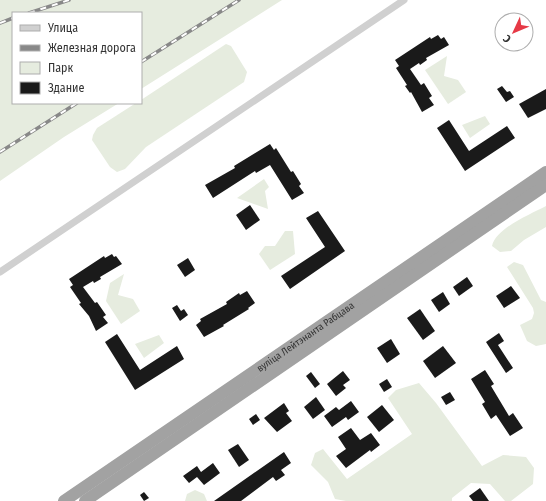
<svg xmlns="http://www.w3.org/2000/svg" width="546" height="501" font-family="'Fira Sans Condensed',sans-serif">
	<rect width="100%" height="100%" fill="#fff"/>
	<g fill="#e6ecdf">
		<path d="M0,0H282L141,89V13H13V103H119L64,137L0,181Z"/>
		<path d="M226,44L231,46L247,72L244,82L146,147L125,169L117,172L110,167L92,140L93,135L97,128L136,103H141V100Z"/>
		<path d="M447,56L444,76L458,80L466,92L448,104L425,70Z"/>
		<path d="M485,116L490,124L470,138L462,125Z"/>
		<path d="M264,179L269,187L265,191L268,209L237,198Z"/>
		<path d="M546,206V227L524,240L511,251L500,252L492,246C496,228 531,214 546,206Z"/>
		<path d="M285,231H293L295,254L270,270L259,254L265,246H275Z"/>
		<path d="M514,262L523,265L541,300L546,302V344L536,346L527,341L520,325L532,319L534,313L533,308L507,267Z"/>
		<path d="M124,274L118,295L133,299L140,311L121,324L106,301L110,283Z"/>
		<path d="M159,335L164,343L144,358L135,344Z"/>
		<path d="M419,383L436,403L482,466L503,455L526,457L534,468L533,484L511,501H505L490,484L471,483L452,498V501H346L335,499L328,482L311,465L315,453L323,449L347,479L412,434L388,398L396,390Z"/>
		<path d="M195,490L204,494L207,501H185L187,494Z"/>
	</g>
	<g fill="#1a1a1a">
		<path d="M438,35L441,39L444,37L449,45L426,58L427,60L420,65L419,63L410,69L421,85L424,83L432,96L429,98L434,105L422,112L411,92L410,93L405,86L407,85L396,68L399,66L395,60L430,37L431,39Z"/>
		<path d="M502,86L507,92L510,91L514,97L506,102L497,89Z"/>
		<path d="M546,89V109L528,118L519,104Z"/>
		<path d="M449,120L469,151L507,126L515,138L465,171L437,128Z"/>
		<path d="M270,144L274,150L276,148L291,172L293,171L301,184L299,186L304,193L292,200L270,165L256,173L255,171L213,198L205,185L235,168L234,166Z"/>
		<path d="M250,205L260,220L246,230L236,215Z"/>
		<path d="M318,211L345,251L290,289L281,276L325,247L306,218Z"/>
		<path d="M112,254L114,257L116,256L122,264L100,277L101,279L94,283L93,281L83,287L95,303L97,302L106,315L103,317L108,323L96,331L89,316L79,304L81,303L70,287L73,285L69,279L104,256L105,258Z"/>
		<path d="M188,258L195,270L185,277L177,265Z"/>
		<path d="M467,277L473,286L459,296L453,287Z"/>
		<path d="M511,286L520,298L504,308L496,296Z"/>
		<path d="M247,291L255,303L248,308L249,309L223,325L224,326L204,337L196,325L201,321L200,319L227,304L226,302L239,293L240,295Z"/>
		<path d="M443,292L450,304L439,312L431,300Z"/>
		<path d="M177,305L181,311L184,309L188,315L180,321L172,308Z"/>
		<path d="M420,309L435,331L423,340L407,318Z"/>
		<path d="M499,333L504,341L498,345L513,368L506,373L486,342Z"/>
		<path d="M117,334L140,370L177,346L184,359L135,390L105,342Z"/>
		<path d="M391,339L400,354L387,363L377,348Z"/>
		<path d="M443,346L456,363L435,378L423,361Z"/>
		<path d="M485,370L494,384L491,386L509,416L513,413L523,428L510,436L496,415L491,419L482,404L485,402L471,379Z"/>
		<path d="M343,371L350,380L343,385L346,388L336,396L327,384Z"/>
		<path d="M311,372L320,384L315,388L306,376Z"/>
		<path d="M387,379L392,387L384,392L379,384Z"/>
		<path d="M450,392L455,400L446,405L441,397Z"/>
		<path d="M316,397L325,410L313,419L304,407Z"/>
		<path d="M351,401L359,412L348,420L346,417L332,427L324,416L336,407L339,410Z"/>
		<path d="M284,403L289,411L286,413L292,421L277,432L264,418Z"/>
		<path d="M382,405L394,420L379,432L367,417Z"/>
		<path d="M256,414L260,420L253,425L249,419Z"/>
		<path d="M351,428L360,440L371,433L380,445L371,452L370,450L346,468L336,456L346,449L338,437Z"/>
		<path d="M238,444L249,460L239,467L228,450Z"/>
		<path d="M284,452L291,463L281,470L285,475L276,481L273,477L241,501H214Z"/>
		<path d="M213,463L220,473L204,485L197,477L189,483L183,476L197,466L201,472Z"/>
		<path d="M480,488L489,501H473L469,496Z"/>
		<path d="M144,492L149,498L144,501L140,495Z"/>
	</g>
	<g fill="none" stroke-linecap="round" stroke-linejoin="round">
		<path stroke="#d0d0d0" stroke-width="7" d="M0,272L404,0"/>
		<g stroke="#a2a2a2" stroke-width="12">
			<path id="s1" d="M64,501L546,172"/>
			<path d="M85,501L546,185"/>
		</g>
		<defs>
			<g id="rail">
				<path d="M29,13L69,0"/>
				<path d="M0,23L13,18"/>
				<path d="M141,62L239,0"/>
				<path d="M0,152L77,103"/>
			</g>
		</defs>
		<use href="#rail" stroke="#888" stroke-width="3.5"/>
		<use href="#rail" stroke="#fff" stroke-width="2" stroke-dasharray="6" stroke-linecap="butt"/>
	</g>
	<g text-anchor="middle" stroke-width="4" stroke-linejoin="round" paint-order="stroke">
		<g font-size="10" fill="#333" stroke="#fff">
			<text dy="4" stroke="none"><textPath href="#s1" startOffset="292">вуліца Лейтэнанта Рабцава</textPath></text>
		</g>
	</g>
	<rect x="12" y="12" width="130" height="92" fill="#ffffff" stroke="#adadad"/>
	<rect x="20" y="25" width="20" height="6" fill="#d0d0d0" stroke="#adadad"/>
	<text x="48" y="32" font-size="12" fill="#333333">Улица</text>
	<rect x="20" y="45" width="20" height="6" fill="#888888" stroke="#adadad"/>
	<text x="48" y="52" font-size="12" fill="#333333">Железная дорога</text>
	<rect x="20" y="62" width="20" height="12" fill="#e6ecdf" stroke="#adadad"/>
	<text x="48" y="72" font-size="12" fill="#333333">Парк</text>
	<rect x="20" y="82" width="20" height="12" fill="#1a1a1a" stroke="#adadad"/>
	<text x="48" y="92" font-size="12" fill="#333333">Здание</text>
	<g transform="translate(514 32) rotate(226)"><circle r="19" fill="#ffffff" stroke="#adadad"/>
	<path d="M0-3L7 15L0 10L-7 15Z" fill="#e63946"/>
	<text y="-6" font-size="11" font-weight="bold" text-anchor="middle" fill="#333333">С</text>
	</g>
</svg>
